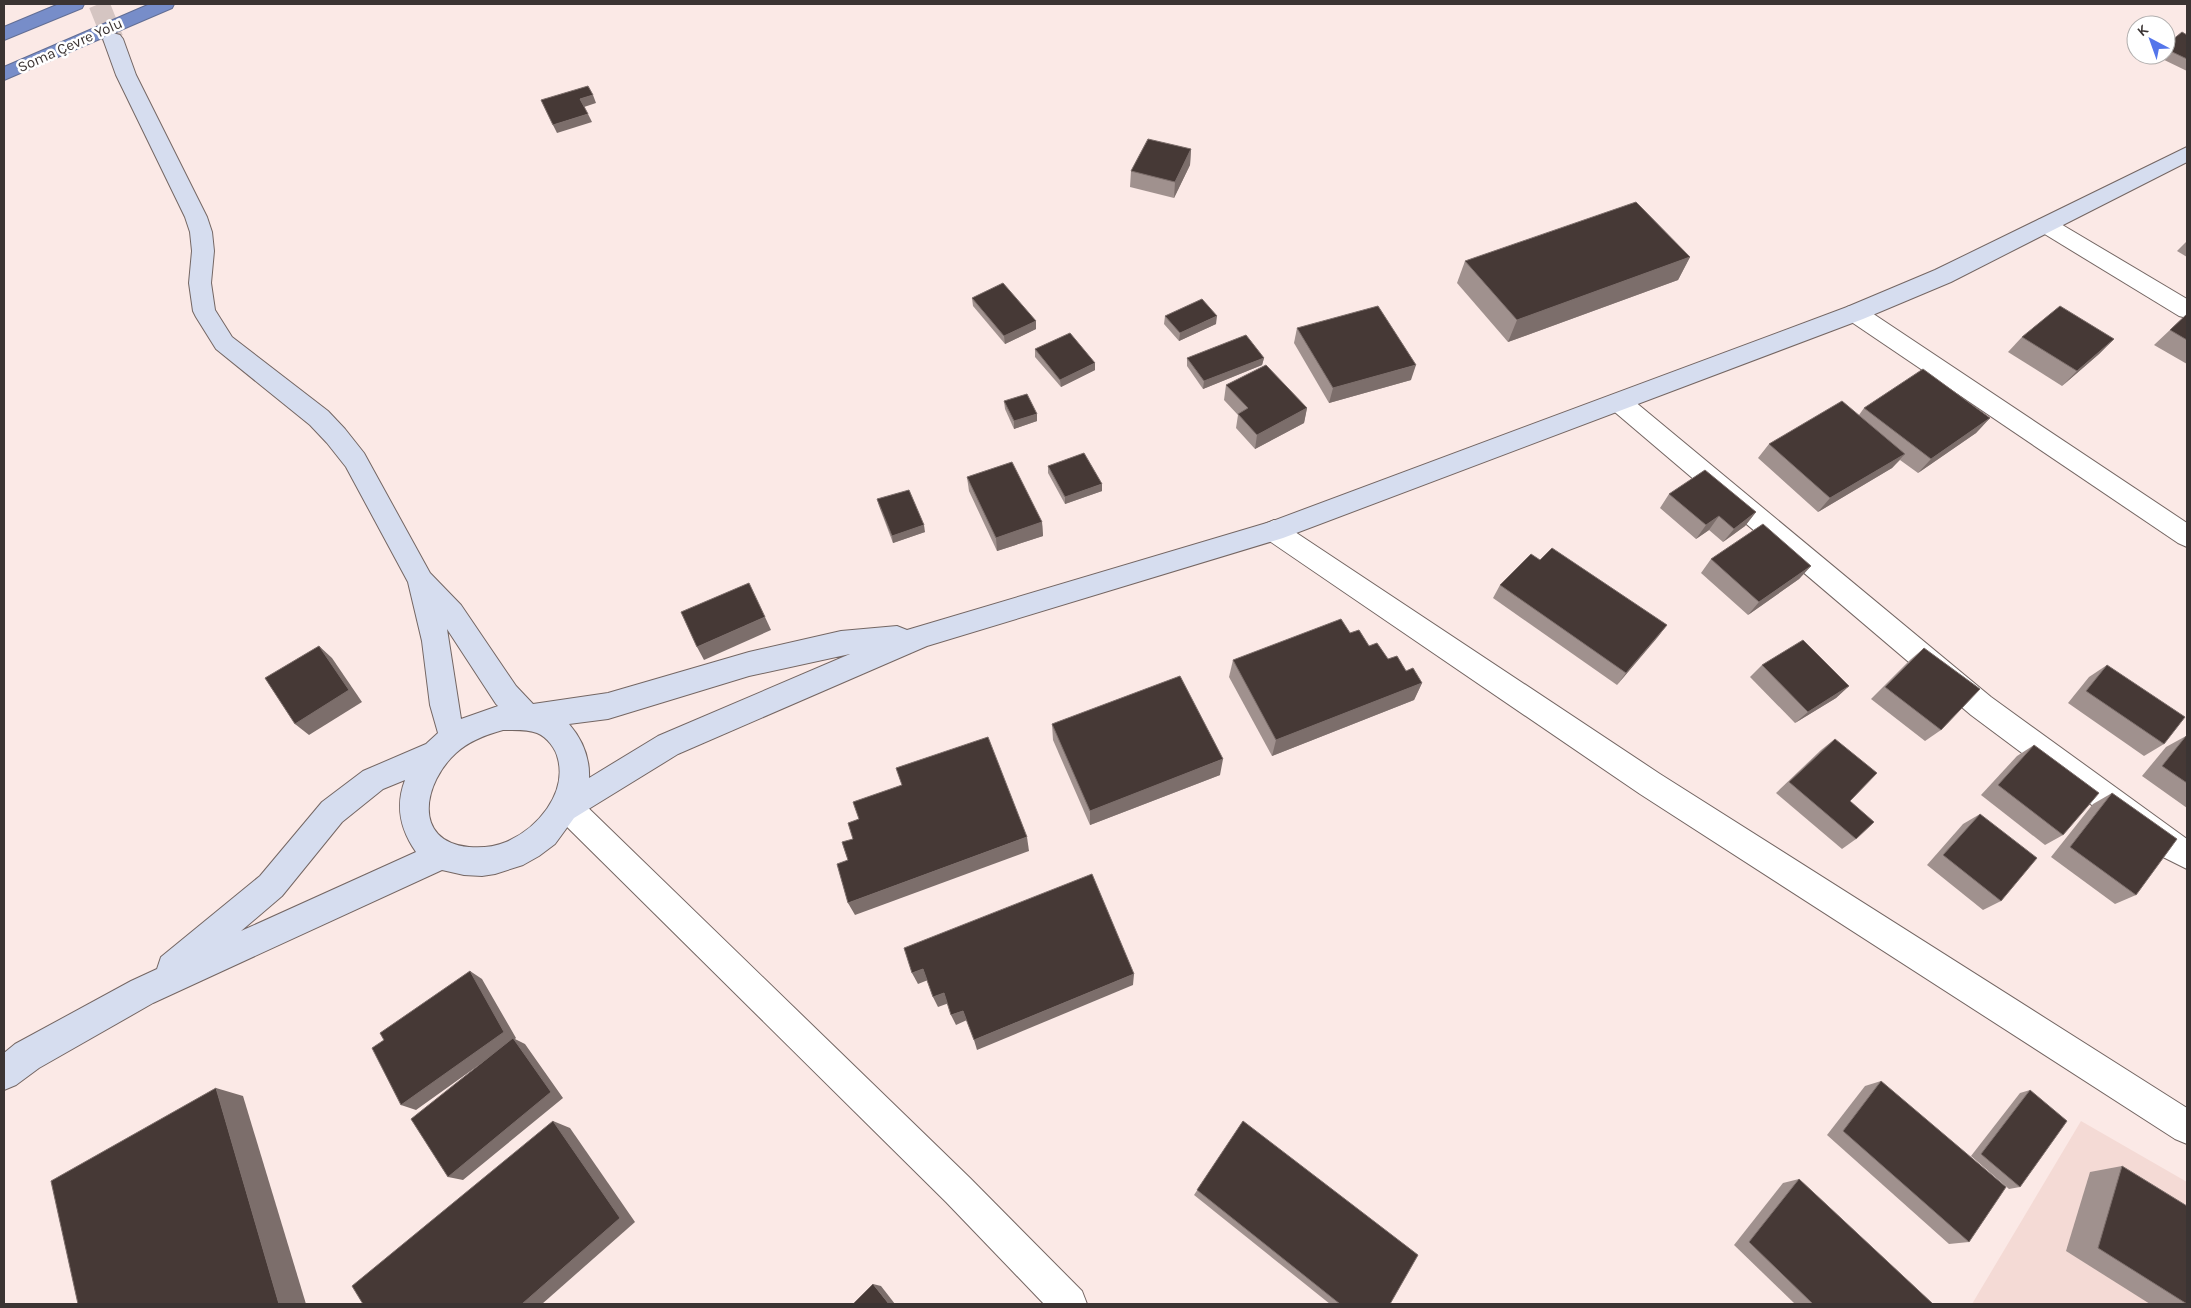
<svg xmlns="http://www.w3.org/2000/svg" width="2191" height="1308" font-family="Karla,sans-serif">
	<rect width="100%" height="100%" fill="#fbe9e6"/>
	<path fill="#f4dad5" d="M2081,1121L2187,1182V1304H1972Z"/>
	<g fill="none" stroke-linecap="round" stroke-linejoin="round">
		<path stroke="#d5c5c2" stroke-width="21" stroke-dasharray="21 11" stroke-linecap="butt" d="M99,4L113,39"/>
		<defs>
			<g id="street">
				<path d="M2046,218L2054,220L2187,299V318L2179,316L2038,230L2035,225L2038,220Z"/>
				<path d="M1855,305L1863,307L2187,523V547L2178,543L1847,319L1844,313L1847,307Z"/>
				<path d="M1619,393L1628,396L1991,697L2187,839V869L2159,855L1971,715L1610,408L1607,402L1610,396Z"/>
				<path d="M1274,520L1283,524L1660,774L2187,1108V1144L2175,1139L1640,794L1265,538L1261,531L1265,524Z"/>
				<path d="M567,793L577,797L970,1178L1082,1291L1087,1304H1044L946,1202L557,817L552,807L557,797Z"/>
			</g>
			<path id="secondary" d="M113,33L120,35L123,39L136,75L207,217L212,232L214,251L211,283L215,310L232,337L328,411L345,429L364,453L430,573L461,605L516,686L533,704L608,693L749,652L841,631L897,626L907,630L1270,522L1847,307L1935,270L2187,147V162L1951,282L1863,319L1283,538L927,646L678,754L574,818L555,844L539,856L523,865L495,874L482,876L464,875L442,870L153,1003L39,1068L16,1085L4,1090V1053L15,1044L131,981L157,969L161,957L260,876L322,802L363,771L426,744L438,733L430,705L422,641L408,582L346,467L327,443L310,425L216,349L196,317L193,311L189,283L192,251L190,232L185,217L116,75L103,39L106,35ZM447,629L496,704L498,706L461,719ZM850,654L658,736L589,778C590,758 582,739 569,724L608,719L749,676ZM503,730C514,730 527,729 537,733C547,737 556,749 558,759C567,794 537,829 506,842C494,847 481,848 469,847C411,841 424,782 456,753C469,741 485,735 503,730ZM405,780C395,806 400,829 416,852L241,931L282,896L342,822L383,789Z"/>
			<g id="highway">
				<path d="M59,4H84L82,8L4,40V27Z"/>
				<path d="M150,4H174L172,8L4,80V67Z"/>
			</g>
		</defs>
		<use href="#street" stroke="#746663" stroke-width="2"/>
		<use href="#secondary" stroke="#746663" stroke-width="2"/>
		<use href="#highway" stroke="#626e94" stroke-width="2"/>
		<use href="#street" fill="#fff" fill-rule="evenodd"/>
		<use href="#secondary" fill="#d6ddef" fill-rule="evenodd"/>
		<use href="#highway" fill="#778dc9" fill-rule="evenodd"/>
	</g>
	<g fill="#a0918e">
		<path d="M2187,35V71L2156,56L2166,55V45Z"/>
		<path d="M1191,149L1190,165L1174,198L1130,187L1131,171Z"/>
		<path d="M2187,241V257L2177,251Z"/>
		<path d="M1690,257L1678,280L1508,342L1457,283L1465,261Z"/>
		<path d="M972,298L1036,321V329L1005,344L973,306Z"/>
		<path d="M2187,314V364L2154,345Z"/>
		<path d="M1165,316L1216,324L1179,341L1164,324Z"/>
		<path d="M1297,328L1411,380L1329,403L1294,343Z"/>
		<path d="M2022,337L2114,339L2099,354L2062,386L2008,352Z"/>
		<path d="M1035,349L1095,370L1061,387L1035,357Z"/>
		<path d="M1187,358H1264L1262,365L1203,389L1187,366Z"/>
		<path d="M1226,385L1307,408L1304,423L1255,449L1236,428L1238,415L1224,400Z"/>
		<path d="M1004,401L1037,421L1014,429L1005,409Z"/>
		<path d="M1864,408L1990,418L1976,433L1918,473L1900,460L1892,468L1818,512L1758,458L1769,444L1859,415Z"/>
		<path d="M1048,466L1102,491L1065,504L1048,473Z"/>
		<path d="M967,477L1042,522L1043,536L997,551L969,491Z"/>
		<path d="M1669,494L1756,512L1745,526L1723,542L1709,530L1696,539L1660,508Z"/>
		<path d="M877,499L925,532L893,543L879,506Z"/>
		<path d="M1711,559L1811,566L1799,579L1748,615L1701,573Z"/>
		<path d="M1540,560L1667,625L1617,685L1493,598L1500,585Z"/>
		<path d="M1350,633L1406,671L1422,683L1414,700L1272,756L1229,677L1233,660Z"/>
		<path d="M1924,648L1941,730L1925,741L1871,699L1910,660Z"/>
		<path d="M1762,665L1849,686L1836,698L1795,723L1750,677Z"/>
		<path d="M2107,665L2164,744L2144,756L2068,703L2089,677Z"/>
		<path d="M1052,724L1220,775L1090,825L1053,740Z"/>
		<path d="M2186,736L2187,737V808L2142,776L2166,747Z"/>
		<path d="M1835,739L1850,801L1856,839L1842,849L1776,793L1821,750Z"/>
		<path d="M2034,745L2063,835L2045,845L1981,795L2017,756Z"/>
		<path d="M2112,793L2136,895L2115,904L2051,857L2093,804Z"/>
		<path d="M1980,814L2001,901L1983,910L1927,865L1963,824Z"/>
		<path d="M1881,1081L1969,1242L1949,1244L1827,1135L1865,1086Z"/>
		<path d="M2030,1090L2020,1187L2009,1189L1971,1156L2020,1093Z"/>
		<path d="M1243,1121L1390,1304H1330L1194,1195Z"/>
		<path d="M2122,1166L2187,1304H2150L2066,1251L2090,1172Z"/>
		<path d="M1799,1179L1933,1304H1795L1734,1245L1783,1183Z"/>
	</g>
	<g fill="#7c6e6b">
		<path d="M593,95L596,103L584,107L580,99Z"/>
		<path d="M588,114L592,122L557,133L553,125Z"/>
		<path d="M1191,149L1190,165L1174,198L1175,182Z"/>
		<path d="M1690,257L1678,280L1508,342L1517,320Z"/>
		<path d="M1217,316L1216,324L1179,341L1180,333Z"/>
		<path d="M1036,321V329L1005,344L1004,336Z"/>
		<path d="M2114,339L2099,354L2062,386L2077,371Z"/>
		<path d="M1264,358L1262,365L1203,389L1204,381Z"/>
		<path d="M1095,363V370L1061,387L1060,380Z"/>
		<path d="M1416,365L1411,380L1329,403L1333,388Z"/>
		<path d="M1307,408L1304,423L1255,449L1257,435Z"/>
		<path d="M1037,414V421L1014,429V421Z"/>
		<path d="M1990,418L1976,433L1918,473L1931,459Z"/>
		<path d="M1905,454L1892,468L1818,512L1830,498Z"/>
		<path d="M1102,484V491L1065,504V497Z"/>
		<path d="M1756,512L1745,526L1723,542L1734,529Z"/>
		<path d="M1719,516L1709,530L1696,539L1706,525Z"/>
		<path d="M1042,522L1043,536L997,551L996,538Z"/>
		<path d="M924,525L925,532L893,543L892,536Z"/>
		<path d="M1811,566L1799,579L1748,615L1759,602Z"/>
		<path d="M765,617L771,630L704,660L697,647Z"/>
		<path d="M1667,625L1657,638L1617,685L1626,673Z"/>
		<path d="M319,646L332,658L362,702L309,735L295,724Z"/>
		<path d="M1422,683L1414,700L1272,756L1276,740Z"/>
		<path d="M1849,686L1836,698L1795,723L1808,712Z"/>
		<path d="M1223,759L1220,775L1090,825V811Z"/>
		<path d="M1027,837L1029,851L855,915L848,903Z"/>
		<path d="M923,969L928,980L918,984L912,973Z"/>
		<path d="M470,971L482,979L516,1038L515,1039L525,1044L563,1098L463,1180L448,1177L514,1040L416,1110L401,1105Z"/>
		<path d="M1134,974L1133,985L977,1050L974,1040Z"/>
		<path d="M944,993L949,1003L938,1007L933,997Z"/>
		<path d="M963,1011L967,1020L956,1025L951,1015Z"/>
		<path d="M216,1088L243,1096L306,1304H279Z"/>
		<path d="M553,1121L570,1128L635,1222L542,1304H522Z"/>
		<path d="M873,1284L881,1286L895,1304H889Z"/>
	</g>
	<g fill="#463936" stroke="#7c6e6b">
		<path d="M2182,32L2187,35V59L2166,49V45Z"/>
		<path d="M588,86L593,95L580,99L588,114L553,125L541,100Z"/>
		<path d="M1148,139L1191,149L1175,182L1131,171Z"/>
		<path d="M1636,202L1690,257L1517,320L1465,261Z"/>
		<path d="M1003,283L1036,321L1004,336L972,298Z"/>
		<path d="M1202,299L1217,316L1180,333L1165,316Z"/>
		<path d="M1378,306L1416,365L1333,388L1297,328Z"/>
		<path d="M2060,306L2114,339L2077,371L2022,337Z"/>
		<path d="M2187,314V340L2170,330Z"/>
		<path d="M1070,333L1095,363L1060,380L1035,349Z"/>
		<path d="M1246,335L1264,358L1204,381L1187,358Z"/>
		<path d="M1266,365L1307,408L1257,435L1238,414L1248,408L1226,385Z"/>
		<path d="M1923,369L1990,418L1931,459L1864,408Z"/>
		<path d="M1027,394L1037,414L1014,421L1004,401Z"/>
		<path d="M1842,401L1905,454L1830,498L1769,444Z"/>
		<path d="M1084,453L1102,484L1065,497L1048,466Z"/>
		<path d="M1012,462L1042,522L996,538L967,477Z"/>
		<path d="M1705,470L1756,512L1734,529L1719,516L1706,525L1669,494Z"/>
		<path d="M909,490L924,525L892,536L877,499Z"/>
		<path d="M1763,524L1811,566L1759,602L1711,559Z"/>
		<path d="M1552,548L1667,625L1626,673L1500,585L1531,554L1540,560Z"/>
		<path d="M749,583L765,617L697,647L681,612Z"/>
		<path d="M1341,619L1350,633L1359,630L1369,646L1377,643L1388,659L1397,656L1406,671L1413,668L1422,683L1276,740L1233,660Z"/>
		<path d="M1803,640L1849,686L1808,712L1762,665Z"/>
		<path d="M319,646L349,690L295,724L265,678Z"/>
		<path d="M1924,648L1980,689L1941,730L1885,687Z"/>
		<path d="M2107,665L2185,717L2164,744L2086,691Z"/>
		<path d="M1180,676L1223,759L1090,811L1052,724Z"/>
		<path d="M2186,736L2187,737V783L2162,766Z"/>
		<path d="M988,737L1027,837L848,903L837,864L848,860L842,842L853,839L848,823L859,819L853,802L902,785L896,768Z"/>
		<path d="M1835,739L1877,773L1850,801L1874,822L1856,839L1789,782Z"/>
		<path d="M2034,745L2099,793L2063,835L1998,785Z"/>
		<path d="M2112,793L2177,839L2136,895L2070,847Z"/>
		<path d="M1980,814L2037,858L2001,901L1943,855Z"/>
		<path d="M1092,874L1134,974L974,1040L963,1011L951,1015L944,993L933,997L923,969L912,973L904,948Z"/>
		<path d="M470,971L504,1032L401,1105L372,1048L384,1040L380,1033Z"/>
		<path d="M513,1038L551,1092L448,1177L411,1119Z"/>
		<path d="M1881,1081L2006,1187L1969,1242L1843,1131Z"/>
		<path d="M216,1088L279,1304H78L51,1181Z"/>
		<path d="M2030,1090L2067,1121L2020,1187L1981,1154Z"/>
		<path d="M553,1121L620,1218L522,1304H363L352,1286Z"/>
		<path d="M1243,1121L1418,1255L1390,1304H1340L1197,1190Z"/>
		<path d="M2122,1166L2187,1206V1304L2098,1248Z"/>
		<path d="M1799,1179L1933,1304H1813L1749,1242Z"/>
		<path d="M873,1284L889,1304H853Z"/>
	</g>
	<g text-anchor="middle" stroke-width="5" stroke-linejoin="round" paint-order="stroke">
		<g font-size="15" fill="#3b3433" stroke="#fff">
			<text transform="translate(70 45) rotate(-24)" y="5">Soma Çevre Yolu</text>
		</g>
	</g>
	<rect width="2191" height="1308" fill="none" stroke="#3b3433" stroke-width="10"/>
	<g transform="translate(2151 40) rotate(319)"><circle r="24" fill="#ffffff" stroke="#b1aead"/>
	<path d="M0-4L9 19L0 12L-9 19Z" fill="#5475ea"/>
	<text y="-8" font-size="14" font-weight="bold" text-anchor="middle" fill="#3b3433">K</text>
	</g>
</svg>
